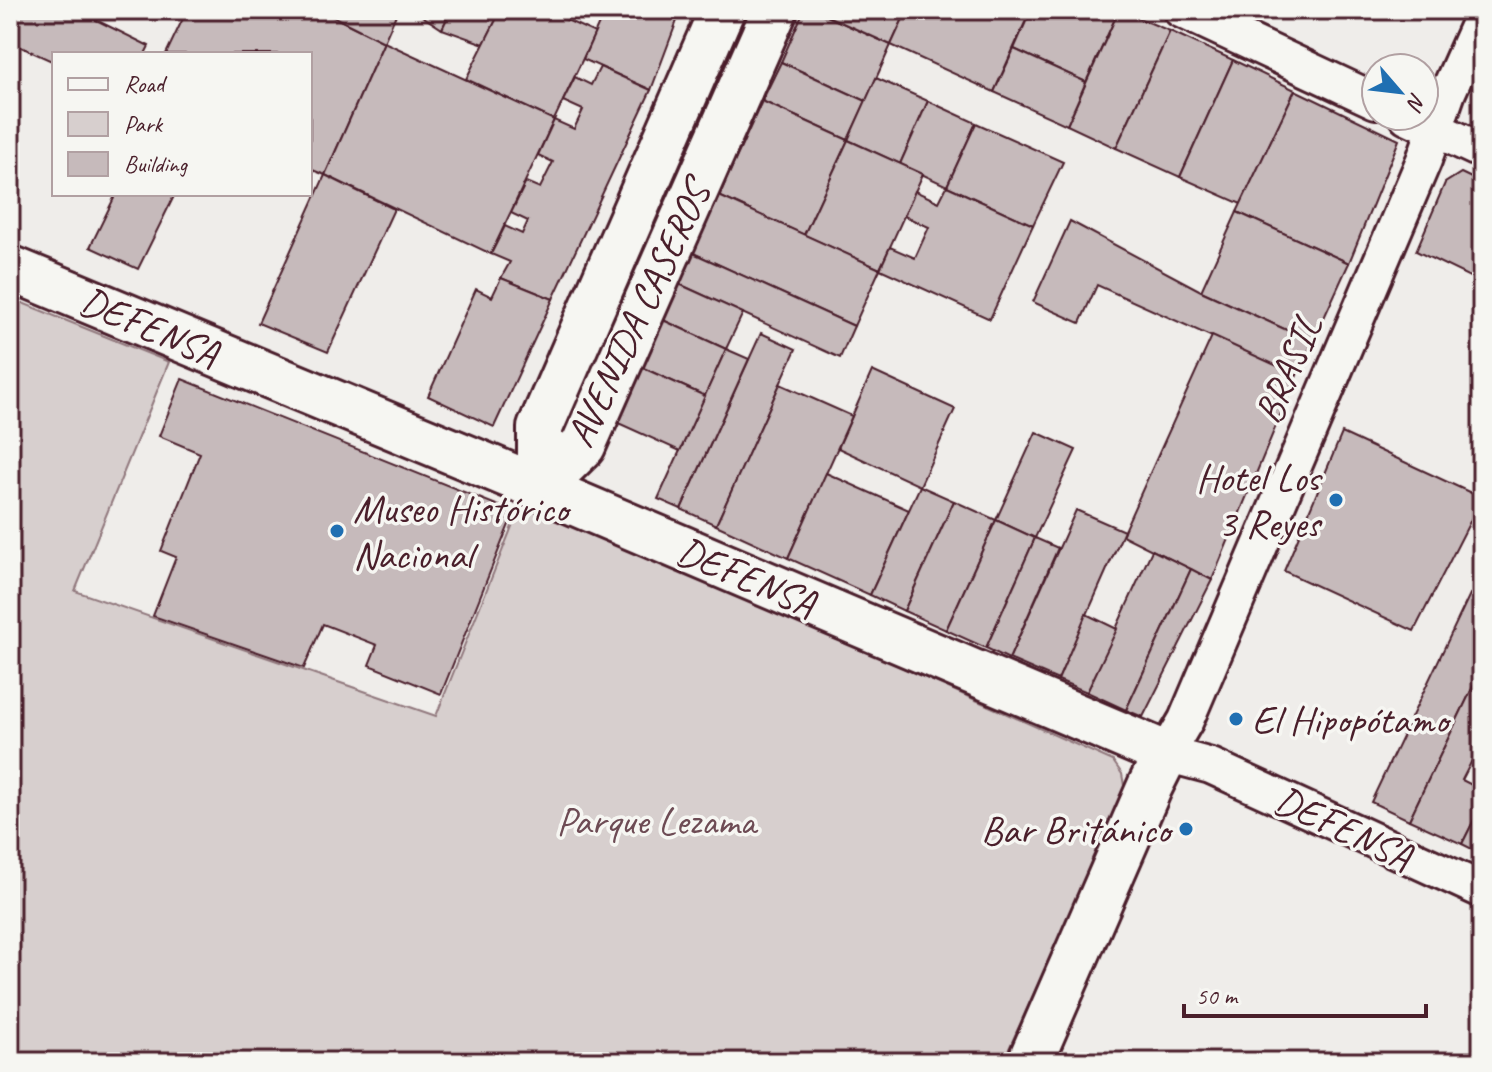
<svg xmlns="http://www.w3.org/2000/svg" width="1492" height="1072" font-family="Caveat,sans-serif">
	<rect width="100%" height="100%" fill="#efedea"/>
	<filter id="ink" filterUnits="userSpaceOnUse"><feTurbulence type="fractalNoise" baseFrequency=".0125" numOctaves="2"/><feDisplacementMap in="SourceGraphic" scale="16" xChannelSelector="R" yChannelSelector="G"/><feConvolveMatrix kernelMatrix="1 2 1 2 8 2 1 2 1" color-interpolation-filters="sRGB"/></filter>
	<g filter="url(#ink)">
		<path fill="#d7cfce" stroke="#90777c" stroke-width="2" d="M10,298L169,362L75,591L436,716L523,499L1113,761L1122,774L1125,791L1003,1062H10Z"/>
		<g fill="#c6babb" stroke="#4a1f2b" stroke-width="2">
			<path d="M10,10H76L149,46L145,54H54V62L10,42Z"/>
			<path d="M187,10H320L384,42L325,175L310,169V54H166Z"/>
			<path d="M320,10H398L384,42Z"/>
			<path d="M413,10H451L442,29Z"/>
			<path d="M451,10H501L484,44L442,29Z"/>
			<path d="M501,10H545L595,33L554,120L466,79Z"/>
			<path d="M605,10H681L651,90L583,59Z"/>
			<path d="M804,10H814L891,45L866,101L781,62Z"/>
			<path d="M814,10H907L891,45Z"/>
			<path d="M907,10H1009L1027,18L994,92L891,45Z"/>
			<path d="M1031,10H1119L1086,82L1014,49Z"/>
			<path d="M1119,10L1170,31L1116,148L1067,125Z"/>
			<path d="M1170,31L1233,60L1180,177L1116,148Z"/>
			<path d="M384,42L554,120L491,254L325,175Z"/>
			<path d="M1014,49L1086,82L1067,125L994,92Z"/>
			<path d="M1233,60L1295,90L1241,204L1180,177Z"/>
			<path d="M781,62L866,101L848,140L762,101Z"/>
			<path d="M600,67L651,90L553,299L501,278L510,262L491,254L505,226L522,234L528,221L511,213L526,182L540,188L553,162L538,155L554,120L574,129L583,110L563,101L575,77L591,85Z"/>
			<path d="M876,78L928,101L900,164L848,140Z"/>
			<path d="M1295,90L1399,140L1349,263L1237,212Z"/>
			<path d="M762,101L848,140L804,235L719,196Z"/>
			<path d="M928,101L976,123L947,186L900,164Z"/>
			<path d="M976,123L1063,162L1033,225L947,186Z"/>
			<path d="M848,140L923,174L880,269L804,235Z"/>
			<path d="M1461,173L1482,183V283L1416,251L1445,183Z"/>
			<path d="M325,175L394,209L328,352L258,323Z"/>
			<path d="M947,186L1033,225L990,319L880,269L890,247L915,258L929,227L904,216L915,191L939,202Z"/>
			<path d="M116,194H175L138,269L90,247Z"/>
			<path d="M719,196L880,269L854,326L693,253Z"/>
			<path d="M1237,212L1349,263L1313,342L1201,291Z"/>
			<path d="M1070,221L1201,291L1313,342L1297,375L1097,285L1080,323L1033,302Z"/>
			<path d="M693,253L854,326L840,358L679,284Z"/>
			<path d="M501,278L553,299L494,427L428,396L476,289L492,297Z"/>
			<path d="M679,284L743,313L726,349L663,320Z"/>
			<path d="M663,320L726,349L705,396L641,367Z"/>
			<path d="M761,333L796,349L716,525L681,509Z"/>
			<path d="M1212,336L1297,375L1212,580L1122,535Z"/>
			<path d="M726,349L749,359L681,509L658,499Z"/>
			<path d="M641,367L705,396L680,451L616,422Z"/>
			<path d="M872,371L955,409L920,486L838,448Z"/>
			<path d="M182,379L514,512L441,694L369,665L377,645L323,624L304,668L153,616L176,557L161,551L200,453L159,436Z"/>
			<path d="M780,384L852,416L788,558L716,525Z"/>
			<path d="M1036,432L1076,450L1035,538L996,520Z"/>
			<path d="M1342,433L1482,498L1414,631L1284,571Z"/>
			<path d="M826,473L909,510L870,595L788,558Z"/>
			<path d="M920,486L954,501L904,611L870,595Z"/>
			<path d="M954,501L996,520L946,630L904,611Z"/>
			<path d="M1076,510L1124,531L1058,680L1009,659Z"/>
			<path d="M996,520L1035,538L986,648L946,630Z"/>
			<path d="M1035,538L1058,548L1009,659L986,648Z"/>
			<path d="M1152,550L1191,569L1126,710L1087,692Z"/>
			<path d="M1191,569L1212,580L1143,717L1126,710Z"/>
			<path d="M1470,594L1482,600V668L1409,820L1371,802Z"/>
			<path d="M1086,614L1117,629L1087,692L1058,680Z"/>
			<path d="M1482,668V741L1462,780L1482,790V804L1462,844L1409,820Z"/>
			<path d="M1482,804V854L1462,844Z"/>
		</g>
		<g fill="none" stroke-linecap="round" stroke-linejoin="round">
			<defs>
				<g id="minor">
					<path d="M1181,10L1376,101"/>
					<path d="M1482,16L1448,92L1424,160L1186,720L1166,754L1211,766L1482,890"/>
					<path d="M1407,116L1482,151"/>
				</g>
				<g id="major">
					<path d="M10,268L540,488L1166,754L1150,786L1030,1062"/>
					<path d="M540,488L583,446L775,10"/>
					<path d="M540,488V428L722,10"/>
				</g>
			</defs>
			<use href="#minor" stroke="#4a1f2b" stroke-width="40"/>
			<use href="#major" stroke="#4a1f2b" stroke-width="50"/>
			<use href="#minor" stroke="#f6f6f2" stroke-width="34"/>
			<use href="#major" stroke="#f6f6f2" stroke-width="44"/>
		</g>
	</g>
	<g fill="#1f6fb2" stroke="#f6f6f2" stroke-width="3">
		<circle cx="1336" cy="500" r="8"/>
		<circle cx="337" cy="531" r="8"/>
		<circle cx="1236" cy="719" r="8"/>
		<circle cx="1186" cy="829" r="8"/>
	</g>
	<g text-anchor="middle" stroke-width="7" stroke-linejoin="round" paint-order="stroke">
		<g font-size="40" fill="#4a1f2b" stroke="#f6f6f2">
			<text transform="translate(637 314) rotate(-65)" y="14">AVENIDA CASEROS</text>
			<text transform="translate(150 326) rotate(23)" y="14">DEFENSA</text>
			<text transform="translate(1287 369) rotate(-67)" y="14">BRASIL</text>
			<text transform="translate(747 576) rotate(23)" y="14">DEFENSA</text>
			<text transform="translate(1344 827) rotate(25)" y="14">DEFENSA</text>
		</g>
		<g font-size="40" fill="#4a1f2b" stroke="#f6f6f2" text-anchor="end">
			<text x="1320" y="491">Hotel Los<tspan x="1320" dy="46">3 Reyes</tspan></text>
			<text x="353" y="522" text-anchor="start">Museo Histórico<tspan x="353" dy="46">Nacional</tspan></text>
			<text x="1252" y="733" text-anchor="start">El Hipopótamo</text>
			<text x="1170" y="843">Bar Británico</text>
		</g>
		<g font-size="40" fill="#6d4b54" stroke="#f6f6f2">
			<text x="656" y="834">Parque Lezama</text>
		</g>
	</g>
	<rect width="1492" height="1072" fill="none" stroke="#f6f6f2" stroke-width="40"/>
	<rect x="20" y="20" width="1452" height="1032" fill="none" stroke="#4a1f2b" stroke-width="3" filter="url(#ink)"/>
	<rect x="52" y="52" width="260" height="144" fill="#f6f6f2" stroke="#b1a0a2" stroke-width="2"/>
	<rect x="68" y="78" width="40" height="12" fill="#f6f6f2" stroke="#b1a0a2" stroke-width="2"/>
	<text x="124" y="92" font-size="24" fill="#4a1f2b">Road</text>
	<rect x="68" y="112" width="40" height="24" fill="#d7cfce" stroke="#b1a0a2" stroke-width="2"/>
	<text x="124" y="132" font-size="24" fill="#4a1f2b">Park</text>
	<rect x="68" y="152" width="40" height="24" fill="#c6babb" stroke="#b1a0a2" stroke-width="2"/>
	<text x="124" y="172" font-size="24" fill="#4a1f2b">Building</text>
	<g transform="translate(1400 92) rotate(118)"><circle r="38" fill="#f6f6f2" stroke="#b1a0a2" stroke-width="2"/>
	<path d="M0-6L14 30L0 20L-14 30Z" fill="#1f6fb2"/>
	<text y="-12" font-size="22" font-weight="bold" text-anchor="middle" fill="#4a1f2b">N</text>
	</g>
	<path d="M1184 1004v12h242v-12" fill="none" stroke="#4a1f2b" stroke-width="4"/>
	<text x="1196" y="1004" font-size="24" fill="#4a1f2b" stroke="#f6f6f2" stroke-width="6" paint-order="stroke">50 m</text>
</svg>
